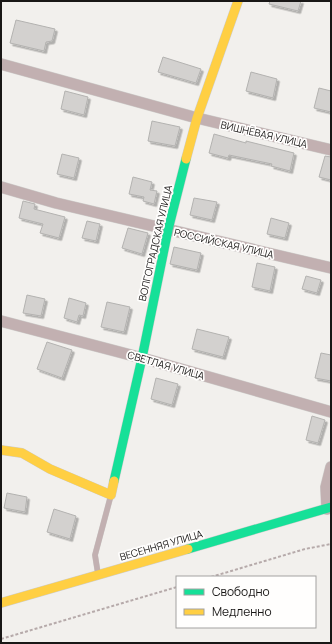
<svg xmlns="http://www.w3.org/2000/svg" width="332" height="644" font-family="Manrope,sans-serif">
	<defs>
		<filter id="shadow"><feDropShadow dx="2.5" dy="2.5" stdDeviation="0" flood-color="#0004"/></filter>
	</defs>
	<rect width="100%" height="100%" fill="#f2f0ed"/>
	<g fill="#d3d1cf" stroke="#b3b2b0" filter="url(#shadow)">
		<path d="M270,1H301L298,11L269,4Z"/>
		<path d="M16,20L55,29L52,41L46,42L44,51L10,43Z"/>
		<path d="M163,57L201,69L196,83L158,72Z"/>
		<path d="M251,72L277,79L273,98L246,91Z"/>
		<path d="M319,88L331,91V112L314,108Z"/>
		<path d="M65,91L88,97L84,115L61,109Z"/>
		<path d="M152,121L180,127L175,146L148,141Z"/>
		<path d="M214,134L246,143V141L294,153L290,171L271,166L272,164L229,155L228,158L209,153Z"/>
		<path d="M62,154L79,158L74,178L57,174Z"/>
		<path d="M325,156L331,157V180L319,177Z"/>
		<path d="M133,177L152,182L150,190L157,191L154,204L143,201L144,197L129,194Z"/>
		<path d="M194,198L217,202L212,220L190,215Z"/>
		<path d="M23,201L35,204L34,209L65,217L59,238L40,233L43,224L19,218Z"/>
		<path d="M271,218L289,223L285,238L267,234Z"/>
		<path d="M87,221L100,224L96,241L82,238Z"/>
		<path d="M128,228L148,233L142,254L122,248Z"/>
		<path d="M174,247L201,253L197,270L170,264Z"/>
		<path d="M257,263L275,267L270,291L252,287Z"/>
		<path d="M306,276L321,280L317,293L302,289Z"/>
		<path d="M27,295L45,299L41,316L23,313Z"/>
		<path d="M69,298L86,303L83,316L79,315L77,322L64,318Z"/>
		<path d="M107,302L130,307L124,332L101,327Z"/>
		<path d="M197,329L229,337L223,357L192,349Z"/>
		<path d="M47,342L72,350L62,378L37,369Z"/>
		<path d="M321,353L331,355V381L315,378Z"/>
		<path d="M156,378L178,384L172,405L151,399Z"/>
		<path d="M312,416L325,420L318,443L306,440Z"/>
		<path d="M7,493L27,497L25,512L4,508Z"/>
		<path d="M54,509L76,516L70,539L47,532Z"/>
	</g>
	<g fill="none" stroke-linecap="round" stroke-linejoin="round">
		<defs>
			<path id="lane" d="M98,574L95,555L111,495"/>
			<g id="street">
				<path d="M1,64L197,118L331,150"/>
				<path d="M1,187L56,203L331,268"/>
				<path d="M1,321L142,358L331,412"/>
				<path d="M327,509L326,487L331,467"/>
			</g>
			<g id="fast">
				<path d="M114,481L142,358L168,230L186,159"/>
				<path d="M188,549L331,507"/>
			</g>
			<g id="slow">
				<path d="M186,159L197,118L238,1"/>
				<path d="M1,450L22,453L50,469L111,495L114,481"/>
				<path d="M1,603L188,549"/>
			</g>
		</defs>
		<use href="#lane" stroke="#cecdcb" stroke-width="6"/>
		<use href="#street" stroke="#cecdcb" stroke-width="12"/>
		<use href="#fast" stroke="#cecdcb" stroke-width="10"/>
		<use href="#slow" stroke="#cecdcb" stroke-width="10"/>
		<g stroke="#b6aaaa" stroke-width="2" stroke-dasharray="3 2" stroke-linecap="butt">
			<path d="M211,577L305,549L331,544"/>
			<path d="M1,639L177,587"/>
		</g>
		<use href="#lane" stroke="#c2b0b1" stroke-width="5.5"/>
		<use href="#street" stroke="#c2b0b1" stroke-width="11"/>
		<use href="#fast" stroke="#16e098" stroke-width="9"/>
		<use href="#slow" stroke="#ffcf43" stroke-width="9"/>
	</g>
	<g text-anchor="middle" stroke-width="3.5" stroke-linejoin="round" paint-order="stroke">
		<g font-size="10" fill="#191716" stroke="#fffefd">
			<text transform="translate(264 134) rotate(13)" y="4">ВИШНЁВАЯ УЛИЦА</text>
			<text transform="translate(155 243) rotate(-77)" y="4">ВОЛГОГРАДСКАЯ УЛИЦА</text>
			<text transform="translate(224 243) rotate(13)" y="4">РОССИЙСКАЯ УЛИЦА</text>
			<text transform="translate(166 365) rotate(16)" y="4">СВЕТЛАЯ УЛИЦА</text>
			<text transform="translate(161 545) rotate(-16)" y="4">ВЕСЕННЯЯ УЛИЦА</text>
		</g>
	</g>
	<rect width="332" height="644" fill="none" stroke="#191716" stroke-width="4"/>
	<rect x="176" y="576" width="140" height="52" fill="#fffefd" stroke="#a3a2a1"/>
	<rect x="184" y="589" width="20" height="6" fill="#16e098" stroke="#a3a2a1"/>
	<text x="212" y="596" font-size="12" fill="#191716">Свободно</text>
	<rect x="184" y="609" width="20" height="6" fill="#ffcf43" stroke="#a3a2a1"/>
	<text x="212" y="616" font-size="12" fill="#191716">Медленно</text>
</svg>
